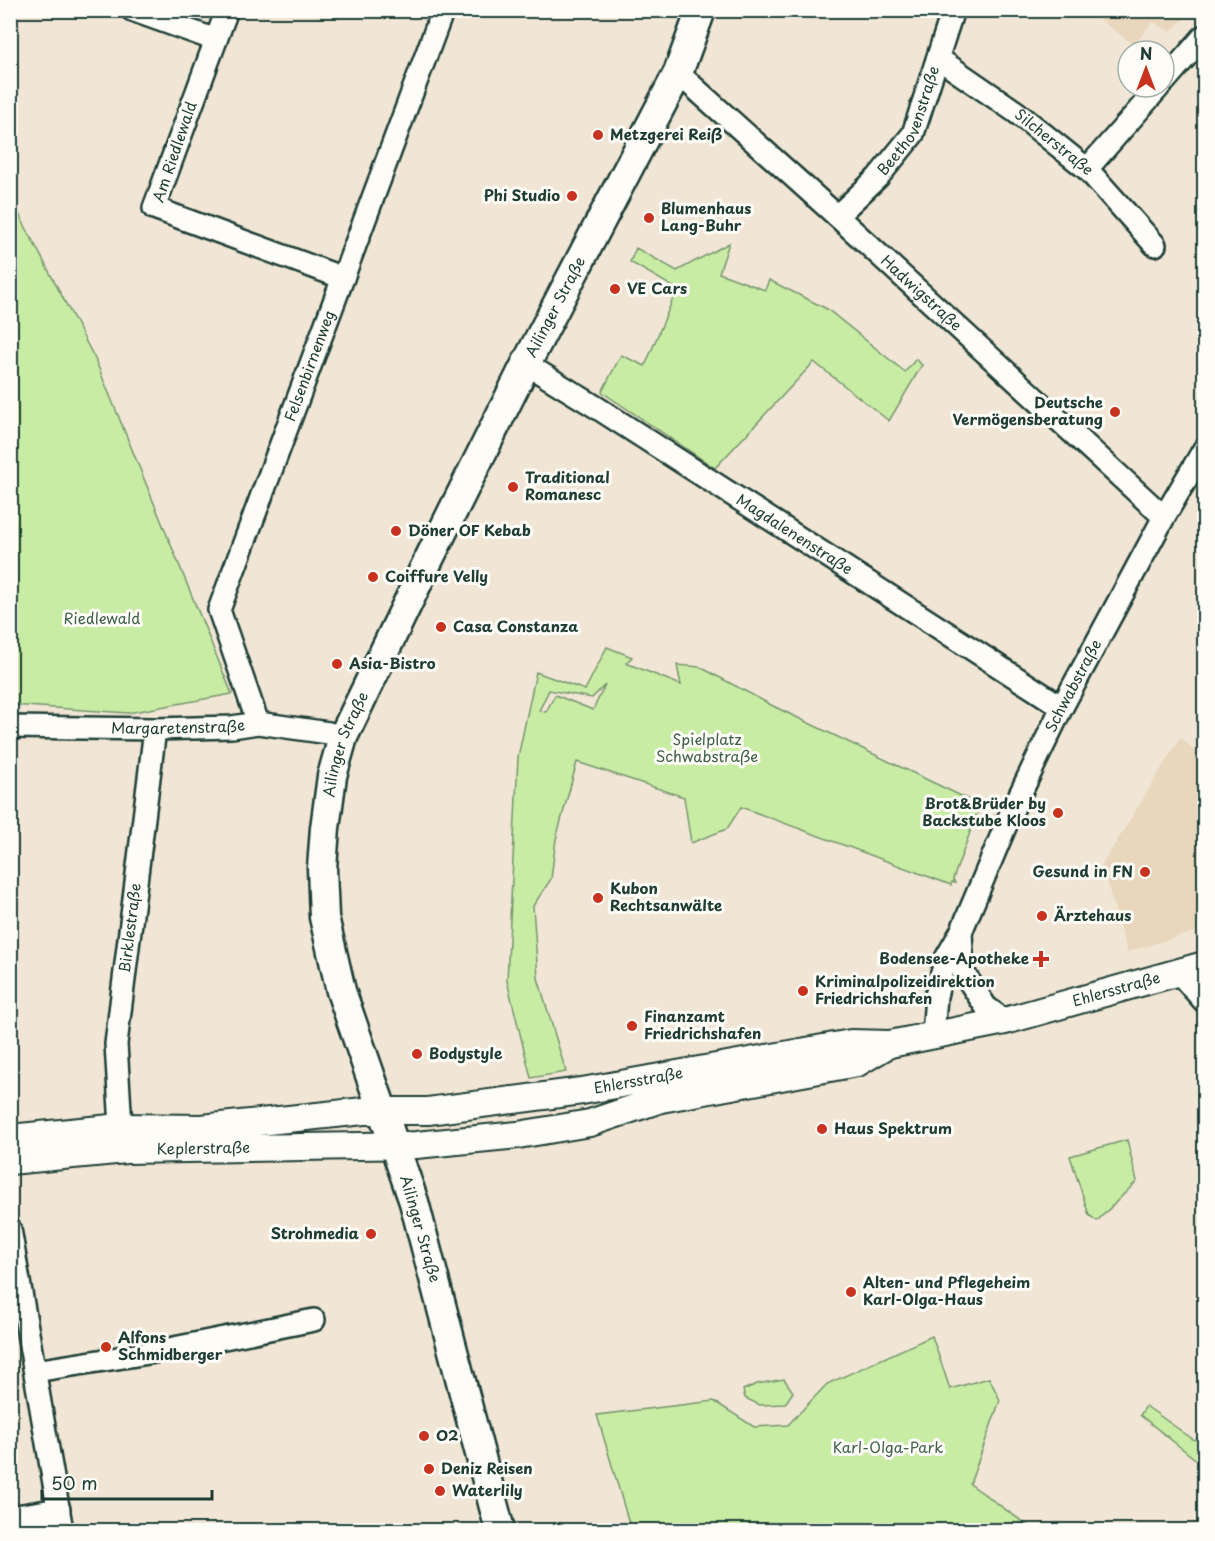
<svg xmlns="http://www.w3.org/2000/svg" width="1215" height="1541" font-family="'Playpen Sans',sans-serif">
	<rect width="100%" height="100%" fill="#f1e6d5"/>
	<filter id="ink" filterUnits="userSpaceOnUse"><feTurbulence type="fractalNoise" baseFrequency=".0167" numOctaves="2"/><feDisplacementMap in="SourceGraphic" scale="12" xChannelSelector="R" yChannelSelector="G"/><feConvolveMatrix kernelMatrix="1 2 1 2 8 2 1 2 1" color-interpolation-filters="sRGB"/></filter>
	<g filter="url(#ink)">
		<g fill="#e8d6bd">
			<path d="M1088,11H1193L1170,32L1153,22L1134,45Z"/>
			<path d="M1181,737L1204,762V929L1127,952L1102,865Z"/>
		</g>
		<g fill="#c9eca5" stroke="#74946c" stroke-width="1.5" fill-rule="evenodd">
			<path d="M11,199L95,359L232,694L128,713L11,705Z"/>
			<path d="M729,243L719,273L765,290L769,280L827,309L905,372L916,359L922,365L889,421L814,362L715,468L602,392L621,355L645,366L677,289L630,262L636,248L677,271Z"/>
			<path d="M607,647L632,657L626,663L681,685L677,665L700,667L773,706L980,805L953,879L955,883L952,882L951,885L741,807L727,829L691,843L684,797L577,762L556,839L551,879L533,906L538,978L566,1072L531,1078L507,981L518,757L536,672L585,690ZM605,685L593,710L555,695L546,712L539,711L549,690L592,698Z"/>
			<path d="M1127,1140L1137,1181L1097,1221L1089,1215L1070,1156Z"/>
			<path d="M932,1336L950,1389L989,1378L1000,1400L970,1484L1034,1530H631L597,1415L714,1401L754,1427L788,1425L827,1384Z"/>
			<path d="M784,1379L793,1392L785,1404L760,1405L745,1398L743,1390L757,1384Z"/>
			<path d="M1146,1406L1194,1440L1204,1437V1466L1140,1415Z"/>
		</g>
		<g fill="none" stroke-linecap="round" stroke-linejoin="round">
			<defs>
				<g id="minor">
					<path d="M132,10L216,40"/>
					<path d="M227,10L154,208L343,278"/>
					<path id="s1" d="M939,59L1016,112L1087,169L1155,245"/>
					<path id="s2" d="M678,73L837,216L1164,517"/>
					<path d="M1164,82L1204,36"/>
					<path d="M1087,169L1159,87"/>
					<path id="s3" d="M837,216L878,177L913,134L953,10"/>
					<path id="s4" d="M526,364L596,407L1062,707"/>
					<path id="s5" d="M258,723L219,610L443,10"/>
					<path id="s6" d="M10,727L155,729L232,727L258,723L329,733L343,737"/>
					<path d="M961,932L963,972L986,1007L1005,1021"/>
					<path d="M1179,973L1204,1001"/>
					<path id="s7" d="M933,1036L936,996L946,958L961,932L1011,813L1062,707L1164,517L1204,449"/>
					<path id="s8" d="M121,1127L116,1044L155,729"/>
					<path d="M10,1229L62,1530"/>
					<path d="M35,1371L149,1353L314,1320"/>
					<path d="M10,1517L59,1509"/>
				</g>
				<g id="tertiary">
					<path id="s9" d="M10,1138L121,1127L202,1128L364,1111H428L582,1091L851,1043L890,1044L1005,1021L1204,965"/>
					<path id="s10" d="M10,1161L126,1150L416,1145L518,1135L590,1123L661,1099L857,1063L889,1044"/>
				</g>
				<g id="secondary">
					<path id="s11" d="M500,1530L414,1202L341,991L324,917L322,868L325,828L332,776L343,737L427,563L526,364L678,73L701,10"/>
				</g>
			</defs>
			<use href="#minor" stroke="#1f3d34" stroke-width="26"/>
			<use href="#tertiary" stroke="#1f3d34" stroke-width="30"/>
			<use href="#secondary" stroke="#1f3d34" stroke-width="33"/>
			<use href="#minor" stroke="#fdfcf7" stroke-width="21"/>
			<use href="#tertiary" stroke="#fdfcf7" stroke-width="26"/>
			<use href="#secondary" stroke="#fdfcf7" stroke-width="28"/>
		</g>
	</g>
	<g fill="#c8321e" stroke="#fdfcf7" stroke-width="2">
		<circle cx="598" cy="135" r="6"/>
		<circle cx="572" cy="196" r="6"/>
		<circle cx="649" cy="218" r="6"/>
		<circle cx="615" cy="289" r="6"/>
		<circle cx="1115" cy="412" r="6"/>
		<circle cx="513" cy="487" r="6"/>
		<circle cx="396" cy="531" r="6"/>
		<circle cx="373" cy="577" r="6"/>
		<circle cx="441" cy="627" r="6"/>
		<circle cx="337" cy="664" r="6"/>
		<circle cx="1058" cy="813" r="6"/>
		<circle cx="1145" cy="872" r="6"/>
		<circle cx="598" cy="898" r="6"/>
		<circle cx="1042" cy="916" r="6"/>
		<path d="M1038 950h6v6h6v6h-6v6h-6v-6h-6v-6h6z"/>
		<circle cx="803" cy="991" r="6"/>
		<circle cx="632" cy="1026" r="6"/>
		<circle cx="417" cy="1054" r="6"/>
		<circle cx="822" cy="1129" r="6"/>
		<circle cx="371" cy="1234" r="6"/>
		<circle cx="851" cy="1292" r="6"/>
		<circle cx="106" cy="1347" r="6"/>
		<circle cx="424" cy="1436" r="6"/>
		<circle cx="429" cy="1469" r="6"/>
		<circle cx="440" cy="1491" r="6"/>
	</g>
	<g text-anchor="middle" stroke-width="6" stroke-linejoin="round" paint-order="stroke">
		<g font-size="15" fill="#1f3d34" stroke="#fdfcf7">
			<text dy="5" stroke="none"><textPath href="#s3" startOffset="122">Beethovenstraße</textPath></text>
			<text dy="5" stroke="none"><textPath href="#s1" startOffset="142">Silcherstraße</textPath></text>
			<text transform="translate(175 152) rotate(-71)" y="5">Am Riedlewald</text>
			<text dy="5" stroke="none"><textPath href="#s2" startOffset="328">Hadwigstraße</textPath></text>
			<text dy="5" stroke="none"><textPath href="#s11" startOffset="1300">Ailinger Straße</textPath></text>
			<text dy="5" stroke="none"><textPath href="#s5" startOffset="380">Felsenbirnenweg</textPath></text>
			<text dy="5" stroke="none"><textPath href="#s4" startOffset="318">Magdalenenstraße</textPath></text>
			<text dy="5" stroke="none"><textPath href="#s7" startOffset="380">Schwabstraße</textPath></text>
			<text dy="5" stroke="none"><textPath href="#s6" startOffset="168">Margaretenstraße</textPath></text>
			<text dy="5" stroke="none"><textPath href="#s11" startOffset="814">Ailinger Straße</textPath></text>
			<text dy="5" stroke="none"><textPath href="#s8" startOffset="200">Birklestraße</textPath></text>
			<text dy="5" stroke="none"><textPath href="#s9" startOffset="1120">Ehlersstraße</textPath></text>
			<text dy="5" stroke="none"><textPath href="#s9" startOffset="632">Ehlersstraße</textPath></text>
			<text dy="5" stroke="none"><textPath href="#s10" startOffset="194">Keplerstraße</textPath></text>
			<text transform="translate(420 1229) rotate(74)" y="5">Ailinger Straße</text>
		</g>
		<g font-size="15" font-weight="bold" fill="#1f3d34" stroke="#fdfcf7" text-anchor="start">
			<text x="610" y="140">Metzgerei Reiß</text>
			<text x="560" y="201" text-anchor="end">Phi Studio</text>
			<text x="661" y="214">Blumenhaus<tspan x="661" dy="17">Lang-Buhr</tspan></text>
			<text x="627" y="294">VE Cars</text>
			<text x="1103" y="408" text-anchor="end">Deutsche<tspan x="1103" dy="17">Vermögensberatung</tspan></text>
			<text x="525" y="483">Traditional<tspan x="525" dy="17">Romanesc</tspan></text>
			<text x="408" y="536">Döner OF Kebab</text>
			<text x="385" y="582">Coiffure Velly</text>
			<text x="453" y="632">Casa Constanza</text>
			<text x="349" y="669">Asia-Bistro</text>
			<text x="1046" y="809" text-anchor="end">Brot&amp;Brüder by<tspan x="1046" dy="17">Backstube Kloos</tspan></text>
			<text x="1133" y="877" text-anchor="end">Gesund in FN</text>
			<text x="610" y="894">Kubon<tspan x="610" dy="17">Rechtsanwälte</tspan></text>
			<text x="1054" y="921">Ärztehaus</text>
			<text x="1029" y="964" text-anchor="end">Bodensee-Apotheke</text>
			<text x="815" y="987">Kriminalpolizeidirektion<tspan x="815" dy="17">Friedrichshafen</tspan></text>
			<text x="644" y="1022">Finanzamt<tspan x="644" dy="17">Friedrichshafen</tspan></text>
			<text x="429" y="1059">Bodystyle</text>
			<text x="834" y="1134">Haus Spektrum</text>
			<text x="359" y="1239" text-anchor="end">Strohmedia</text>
			<text x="863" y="1288">Alten- und Pflegeheim<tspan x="863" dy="17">Karl-Olga-Haus</tspan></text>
			<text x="118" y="1343">Alfons<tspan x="118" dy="17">Schmidberger</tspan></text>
			<text x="436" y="1441">O2</text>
			<text x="441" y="1474">Deniz Reisen</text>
			<text x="452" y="1496">Waterlily</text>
		</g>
		<g font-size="15" fill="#41604b" stroke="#fdfcf7">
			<text x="102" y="624">Riedlewald</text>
			<text x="707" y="745">Spielplatz<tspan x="707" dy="17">Schwabstraße</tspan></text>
			<text x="888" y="1453">Karl-Olga-Park</text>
		</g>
	</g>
	<rect width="1215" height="1541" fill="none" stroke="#fdfcf7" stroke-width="36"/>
	<rect x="18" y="18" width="1179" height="1505" fill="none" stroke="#1f3d34" stroke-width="2" filter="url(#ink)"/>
	<g transform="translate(1146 69)"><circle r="28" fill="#fdfcf7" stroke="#a4b0a9" stroke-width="1.5"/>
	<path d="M0-4.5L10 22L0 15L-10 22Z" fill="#c8321e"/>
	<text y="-9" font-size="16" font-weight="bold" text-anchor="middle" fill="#1f3d34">N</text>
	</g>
	<path d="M42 1490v9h170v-9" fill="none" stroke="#1f3d34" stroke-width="3"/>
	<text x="51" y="1490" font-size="18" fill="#1f3d34" stroke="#fdfcf7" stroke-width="4.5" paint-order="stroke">50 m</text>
</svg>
